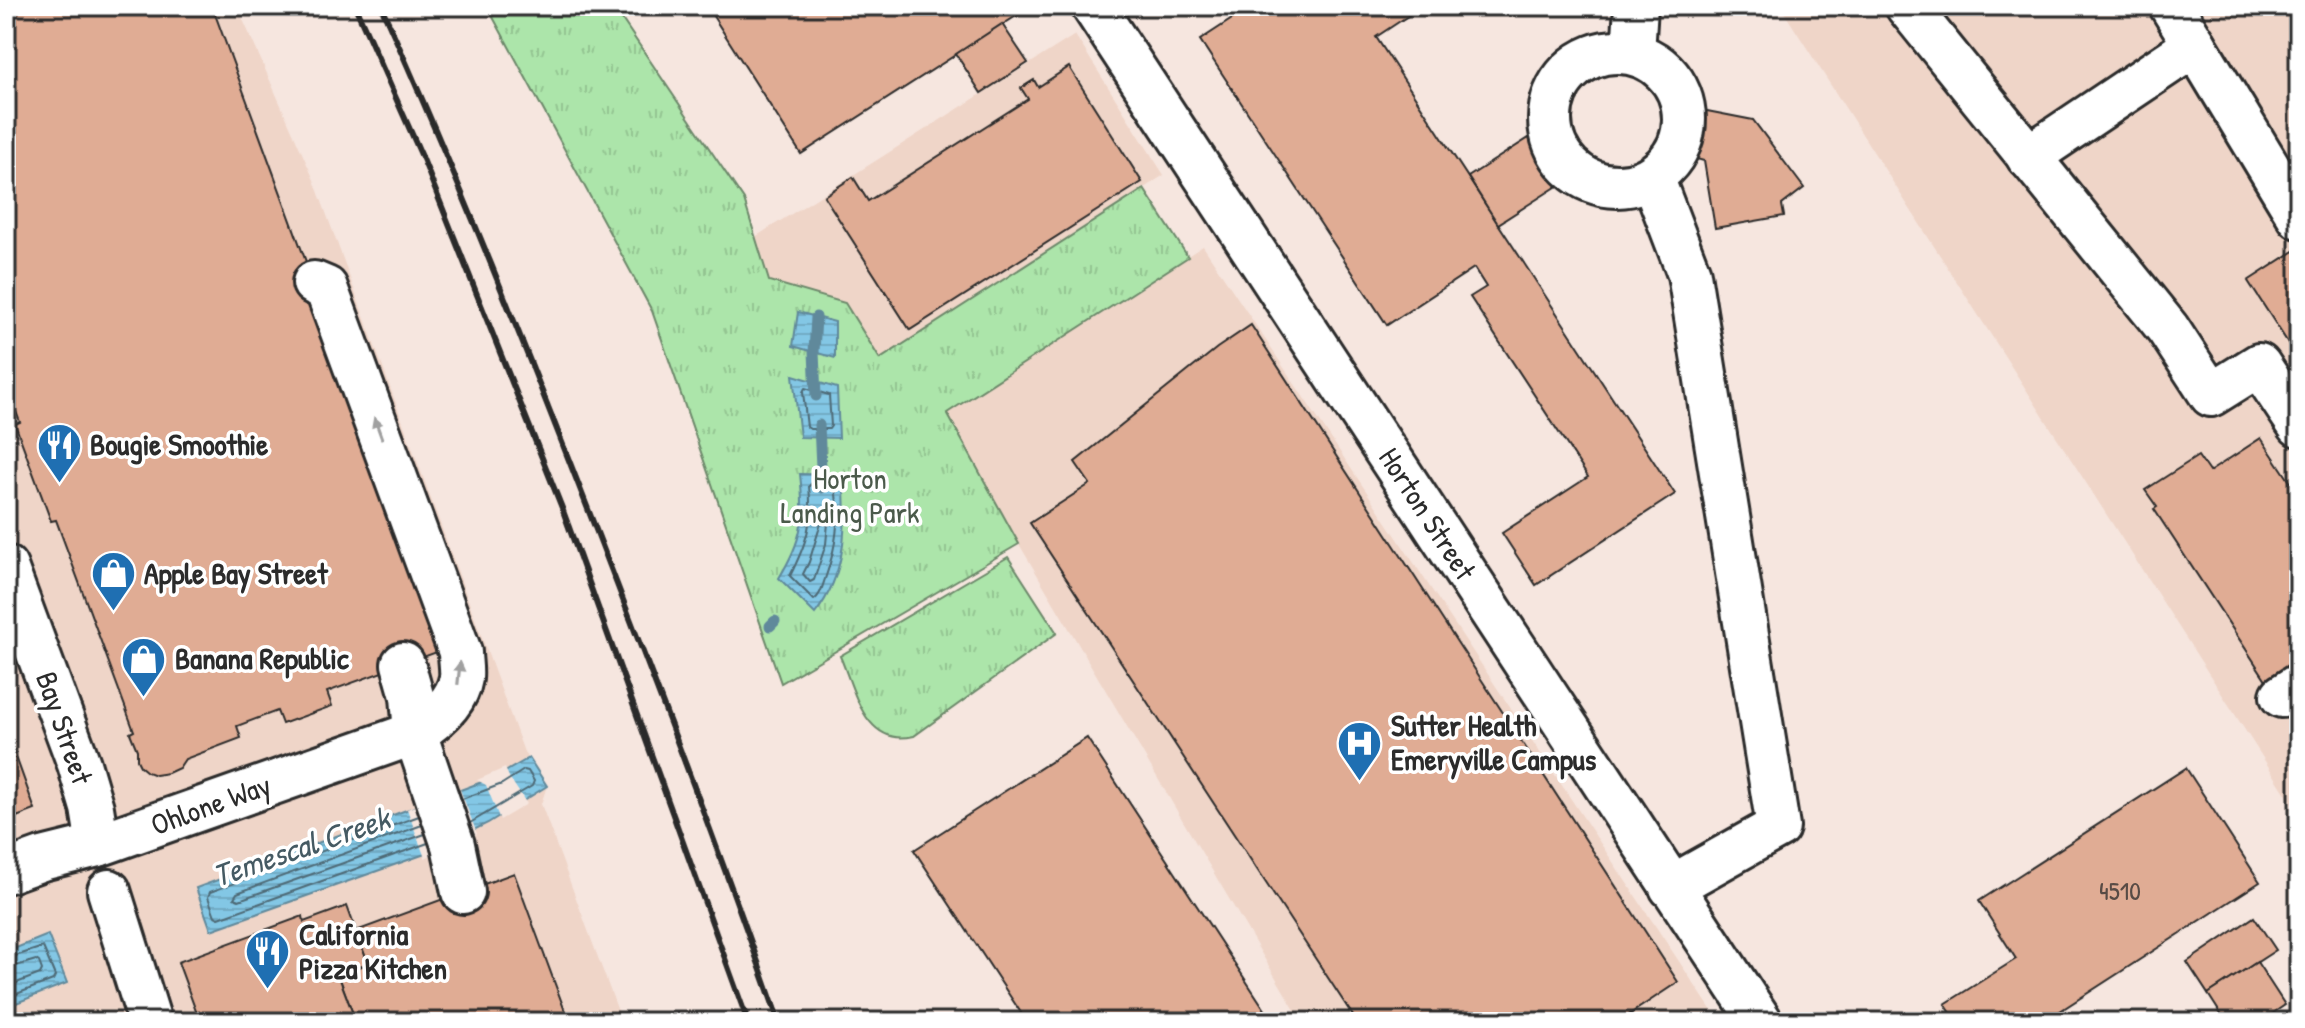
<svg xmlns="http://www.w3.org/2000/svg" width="2305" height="1028" font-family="'Patrick Hand',sans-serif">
	<defs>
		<pattern id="grass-tufts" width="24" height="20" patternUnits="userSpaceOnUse" patternTransform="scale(2)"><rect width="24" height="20" fill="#ace5aa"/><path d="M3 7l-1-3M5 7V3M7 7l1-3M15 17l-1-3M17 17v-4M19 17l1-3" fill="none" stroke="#94c592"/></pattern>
		<pattern id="water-rules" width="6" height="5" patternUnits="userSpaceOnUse" patternTransform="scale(2)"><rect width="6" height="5" fill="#83c7e5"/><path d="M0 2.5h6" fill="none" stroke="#71abc5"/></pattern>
	</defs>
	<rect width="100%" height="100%" fill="#f6e6df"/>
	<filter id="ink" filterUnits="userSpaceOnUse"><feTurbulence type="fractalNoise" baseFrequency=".0125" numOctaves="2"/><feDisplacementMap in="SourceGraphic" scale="16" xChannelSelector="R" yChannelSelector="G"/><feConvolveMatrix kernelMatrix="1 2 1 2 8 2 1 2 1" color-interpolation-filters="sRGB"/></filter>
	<g filter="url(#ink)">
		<g fill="#efd5c8">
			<path d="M6,6H237L314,180L524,752L547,786L541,804L622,1022H6Z"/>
			<path d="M1780,6H2299V814L1930,240Z"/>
			<path d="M1075,35L1164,175L880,359L845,303L769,281L755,237Z"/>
			<path d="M1203,246L1718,1020L1716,1022H1302L1019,544L946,413Z"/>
		</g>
		<g fill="url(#grass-tufts)" stroke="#6c886a" stroke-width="2">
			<path d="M487,6H613L744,200L769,281L845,303L880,359L1144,189L1188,257L947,413L1019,544L781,683L652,311Z"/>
			<path d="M1008,557L1057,633L914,736C865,748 855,691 840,656Z"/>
		</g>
		<g fill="url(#water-rules)" stroke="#60899b" stroke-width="2">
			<path d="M798,312L835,322V358L793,346Z"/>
			<path d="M793,375L837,388L839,438L800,437Z"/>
			<path d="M800,474L843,475C847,524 847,573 815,614L779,578C803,539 805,519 800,474Z"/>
			<path d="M529,758L547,786L488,823L425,854L211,930L196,888L498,776Z"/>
			<path d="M48,935L67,983L6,1007V952Z"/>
		</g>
		<g fill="#f6e6df">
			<path d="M505,768L509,777L527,804L500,820L486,785L477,780Z"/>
			<path d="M460,789L477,834L425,858L407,809Z"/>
		</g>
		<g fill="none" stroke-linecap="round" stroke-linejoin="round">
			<g stroke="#4e6975" stroke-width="2">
				<path d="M805,388L829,395L831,426L829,429H810L807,427L803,392Z"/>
				<path d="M813,482L832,483L835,485C840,520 837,545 825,579C822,587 821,595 814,600L790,576C807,542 813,524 809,486Z"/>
				<path d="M822,520H826L828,523L826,544L814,580L810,582L803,574L809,562Z"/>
				<path d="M462,799L502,784L524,770L528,771L534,781L532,786L470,823"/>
				<path d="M419,816L210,892L208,897L215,916L219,918L428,843"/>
				<path d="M422,825L237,893L234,898L239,900L425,834"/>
				<path d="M6,959L43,947L55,976L53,980L6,998"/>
				<path d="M6,969L36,960L39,962L42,970L40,974L6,987"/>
			</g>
			<g stroke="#60899b" stroke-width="11">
				<path d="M816,317L814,352L816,396"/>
				<path d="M819,425L822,488"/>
				<path d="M770,626L775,621"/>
			</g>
		</g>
		<g fill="#e0ac94" stroke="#2b2b2b" stroke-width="2">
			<path d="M6,6H212L448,648L327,692L332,706L282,724L277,711L237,726L241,738L185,759L179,768L168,773L155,775L147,772L140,766L137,760V750L130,733L134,731L56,520L51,521L15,424L20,422L6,386Z"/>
			<path d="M729,6H1026L1027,9L801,154L713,16Z"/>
			<path d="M1252,6H1423L1376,37L1675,494L1536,585L1502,533L1588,477L1470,297L1486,287L1474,268L1387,325L1200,40Z"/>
			<path d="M1002,24L1028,63L981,93L956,54Z"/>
			<path d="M1069,67L1142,182L910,330L824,196L853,177L868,201L1028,99L1021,88L1034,80L1038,87Z"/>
			<path d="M1702,110L1753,120L1804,188L1782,205L1784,216L1715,228L1704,161L1693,158Z"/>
			<path d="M1529,138L1559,185L1498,224L1468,177Z"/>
			<path d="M2299,248V360L2248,281Z"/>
			<path d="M1251,325L1678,982L1618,1022H1357L1030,523L1090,484L1075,462L1217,348Z"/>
			<path d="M2261,438L2299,495V667L2270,686L2154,509L2157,507L2145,490L2198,456L2209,472Z"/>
			<path d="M6,729L35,810L6,821Z"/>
			<path d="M1087,738L1273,1022H1027L914,850Z"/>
			<path d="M2186,768L2260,882L2043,1022H1957L1945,1004L2016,959L1979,901Z"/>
			<path d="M514,873L569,1022H356L338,974L368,964L356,931Z"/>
			<path d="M347,906L368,964L338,974L356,1022H200L178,962L303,916L304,922Z"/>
			<path d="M2254,917L2276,950L2208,994L2187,962Z"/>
			<path d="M2257,962L2285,1005L2260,1022H2226L2208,994Z"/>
		</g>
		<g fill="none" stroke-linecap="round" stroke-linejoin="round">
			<defs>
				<g id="minor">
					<path d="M1093,6L1761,1022"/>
					<path d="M1907,6L2168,329L2211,395L2259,365L2299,425"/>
					<path d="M2195,45L2299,217"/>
					<circle cx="1617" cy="119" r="67"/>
					<path d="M1633,53L1636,6"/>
					<path d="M2028,157L2195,45L2171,6"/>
					<path d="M1652,177L1689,274L1778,827L1671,887"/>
					<path d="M6,567L79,764L92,808L98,845"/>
					<path d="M403,664L412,696L415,733L453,845L463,892"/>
					<path d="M2282,696L2299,685"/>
					<path d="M6,872L42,859L98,845L415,733C434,721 457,702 461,678C462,670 460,660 460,652L326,288L314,283"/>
					<path d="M109,891L150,1022"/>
				</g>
			</defs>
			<use href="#minor" stroke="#2b2b2b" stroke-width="48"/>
			<use href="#minor" stroke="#fff" stroke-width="42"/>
			<g stroke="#2b2b2b" stroke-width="6">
				<path d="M355,6L423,159L562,508L748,1022"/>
				<path d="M381,6C457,175 526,349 593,522C657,688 721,854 779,1022"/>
			</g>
		</g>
		<defs><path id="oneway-solid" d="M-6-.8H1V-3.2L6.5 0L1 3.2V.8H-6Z" transform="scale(2)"/></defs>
		<g fill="#a0a0a0">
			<use href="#oneway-solid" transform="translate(378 428) rotate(-110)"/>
			<use href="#oneway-solid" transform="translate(459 673) rotate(-84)"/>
		</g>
	</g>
	<defs>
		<symbol id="restaurant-pin" viewBox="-11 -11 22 30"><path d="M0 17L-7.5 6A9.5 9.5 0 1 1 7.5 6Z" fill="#1f6fb2" stroke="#fff"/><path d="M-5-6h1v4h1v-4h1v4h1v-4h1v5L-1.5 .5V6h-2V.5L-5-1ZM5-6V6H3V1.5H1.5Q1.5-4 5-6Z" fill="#fff"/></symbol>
		<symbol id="shop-pin" viewBox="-11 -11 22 30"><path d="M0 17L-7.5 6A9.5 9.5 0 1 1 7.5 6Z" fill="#1f6fb2" stroke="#fff"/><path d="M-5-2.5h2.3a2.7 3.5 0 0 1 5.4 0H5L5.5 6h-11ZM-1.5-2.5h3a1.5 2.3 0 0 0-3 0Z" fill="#fff"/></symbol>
		<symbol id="hospital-pin" viewBox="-11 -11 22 30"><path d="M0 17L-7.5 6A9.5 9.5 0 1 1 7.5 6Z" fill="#1f6fb2" stroke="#fff"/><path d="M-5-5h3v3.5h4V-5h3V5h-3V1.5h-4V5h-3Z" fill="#fff"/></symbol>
	</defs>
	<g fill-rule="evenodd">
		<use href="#restaurant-pin" x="34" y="420" width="51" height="69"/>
		<use href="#shop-pin" x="88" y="548" width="51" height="69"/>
		<use href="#shop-pin" x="118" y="634" width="51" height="69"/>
		<use href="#hospital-pin" x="1334" y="718" width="51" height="69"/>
		<use href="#restaurant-pin" x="242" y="926" width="51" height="69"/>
	</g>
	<g text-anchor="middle" stroke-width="7" stroke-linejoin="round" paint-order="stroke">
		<g font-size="26" fill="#584b45">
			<text x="2120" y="900">4510</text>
		</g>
		<g font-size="30" font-weight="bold" fill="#2b2b2b" stroke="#fff" text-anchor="start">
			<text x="90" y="455">Bougie Smoothie</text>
			<text x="144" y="584">Apple Bay Street</text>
			<text x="175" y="669">Banana Republic</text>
			<text x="1391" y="736">Sutter Health<tspan x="1391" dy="34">Emeryville Campus</tspan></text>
			<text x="299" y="945">California<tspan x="299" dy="34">Pizza Kitchen</tspan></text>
		</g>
		<g font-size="30" fill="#4b5a4b" stroke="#fff">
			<text x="850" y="489">Horton<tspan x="850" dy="34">Landing Park</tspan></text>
		</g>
		<g font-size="30" fill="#2b2b2b" stroke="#fff">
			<text transform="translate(1427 514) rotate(57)" y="10">Horton Street</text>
			<text transform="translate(64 728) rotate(71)" y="10">Bay Street</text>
			<text transform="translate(211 805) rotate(-20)" y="10">Ohlone Way</text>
		</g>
		<g font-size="32" font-style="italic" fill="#455a63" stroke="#fff">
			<text transform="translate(301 847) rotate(-19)" y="11">Temescal Creek</text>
		</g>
	</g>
	<rect width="2305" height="1028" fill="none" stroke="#fff" stroke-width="32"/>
	<rect x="16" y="16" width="2273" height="996" fill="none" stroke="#2b2b2b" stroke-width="3" filter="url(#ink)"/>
</svg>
